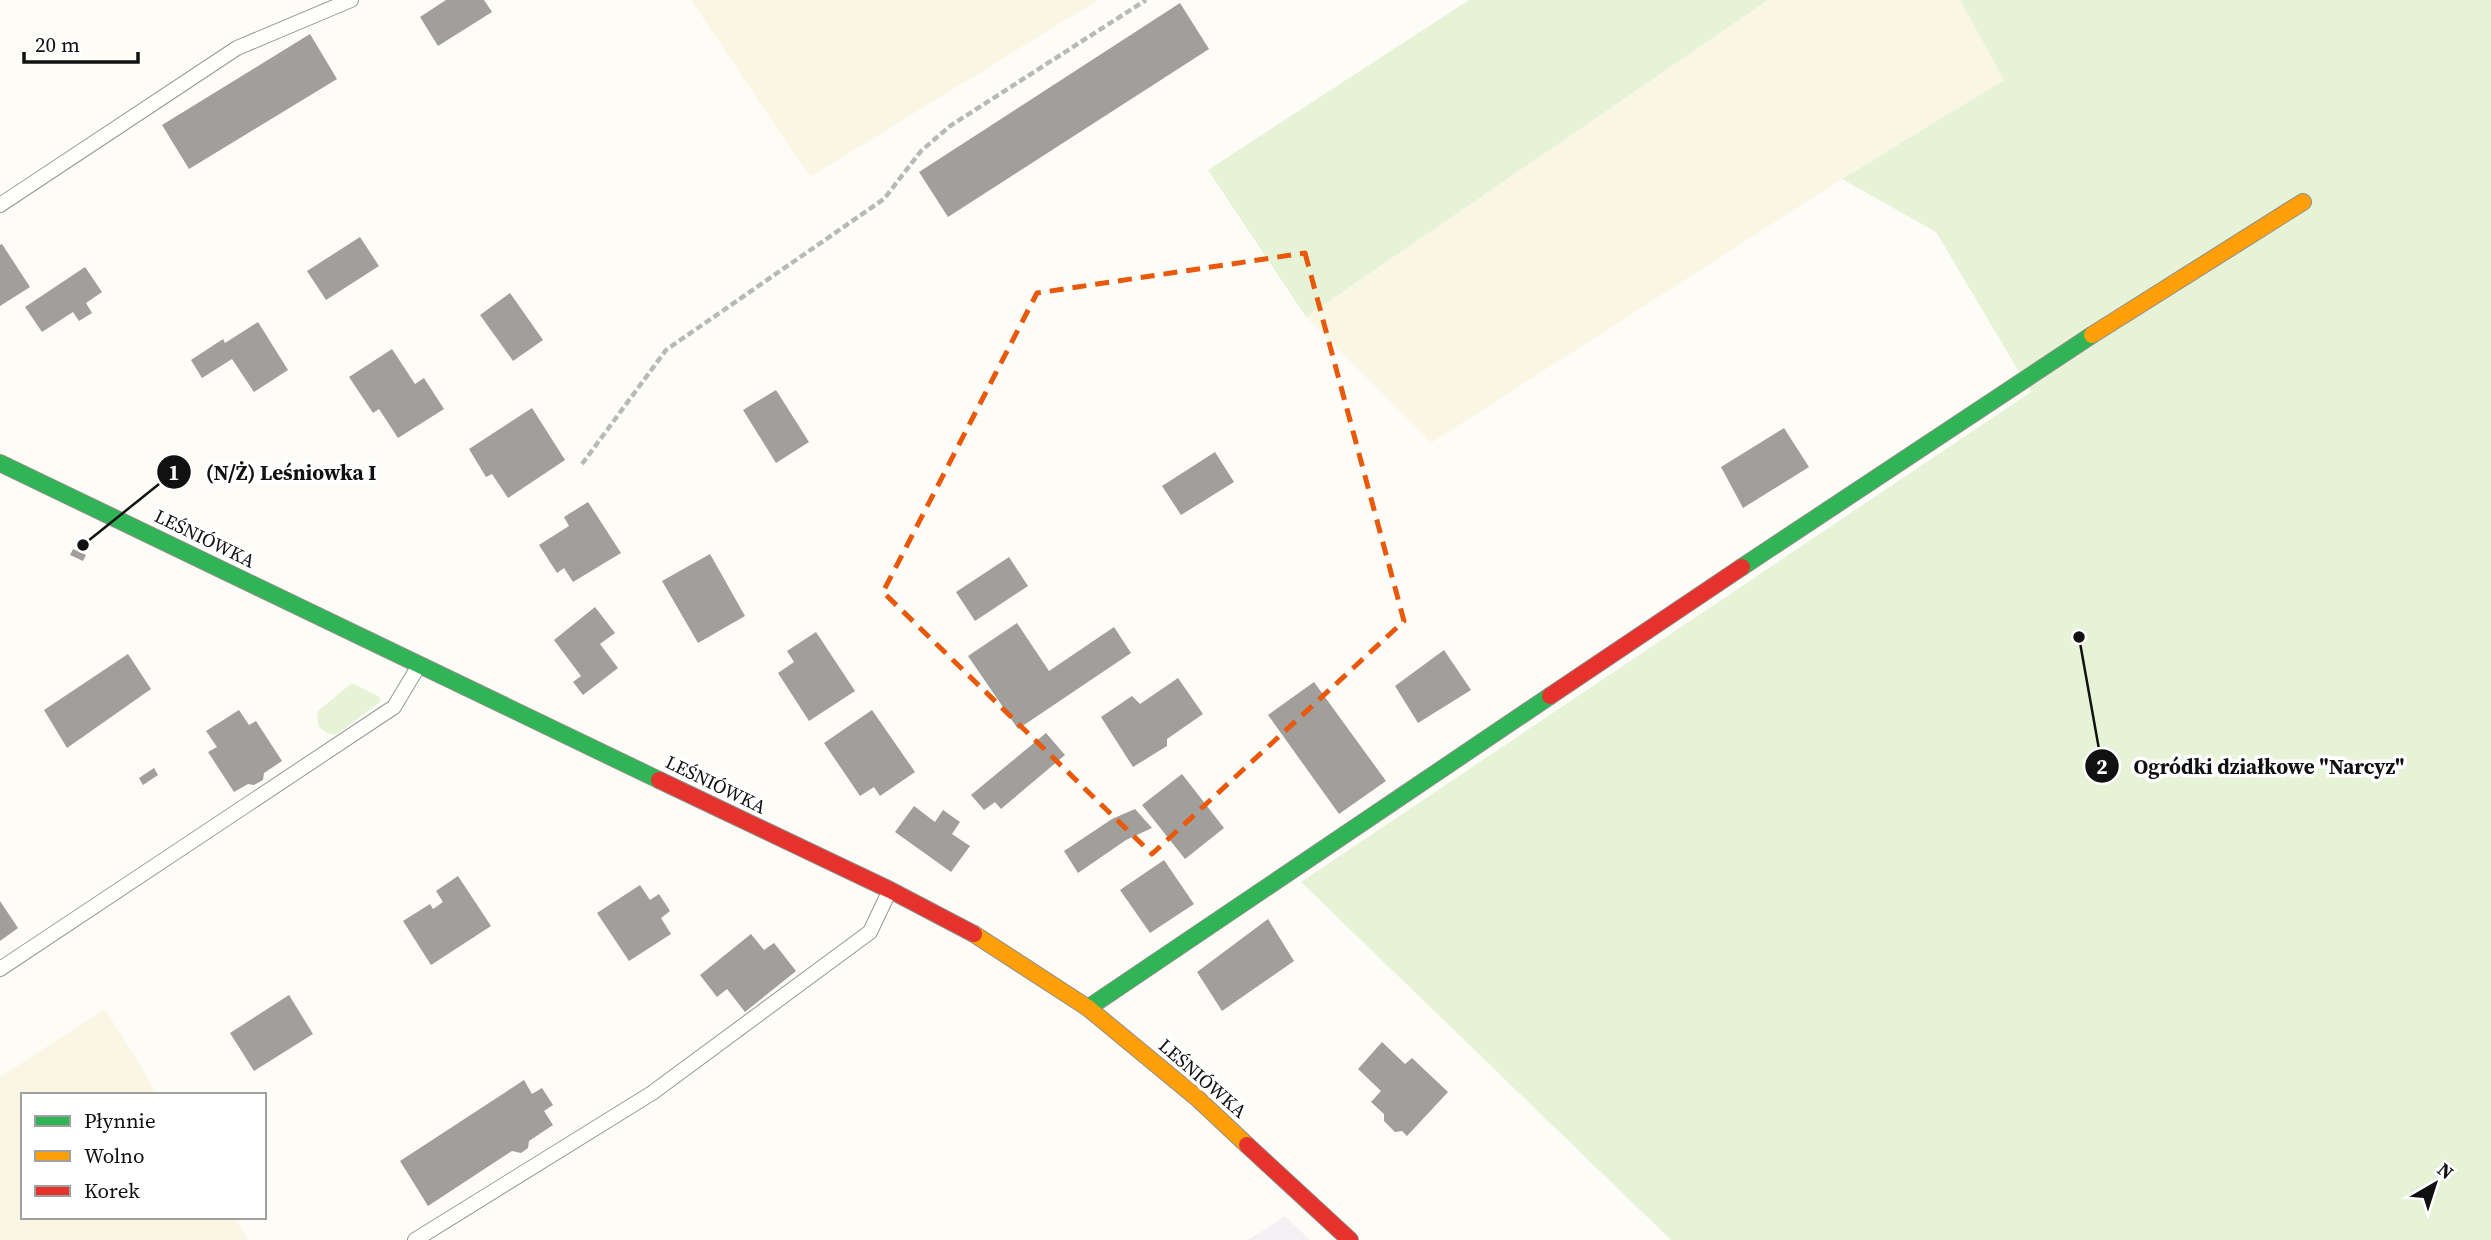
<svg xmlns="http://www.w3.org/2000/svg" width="2491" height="1240" font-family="'Source Serif 4',serif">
	<rect width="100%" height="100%" fill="#fdfcf7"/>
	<path fill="#f5f0f3" d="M1285,1216L1310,1240H1248Z"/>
	<g fill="#f9f7e4">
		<path d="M691,0H1098L810,177Z"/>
		<path d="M1768,0H1960L2004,80L1842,179L1431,443L1306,317Z"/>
		<path d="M105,1009L158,1095H23V1217H234L248,1240H0V1077Z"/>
	</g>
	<g fill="#e7f3d7">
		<path d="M1469,0H1768L1306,317L1208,170Z"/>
		<path d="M1960,0H2491V1240H1671L1301,882L2031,392L1936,232L1842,179L2004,80Z"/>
		<path d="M352,683L380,697V702L336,735C321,733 315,726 318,711Z"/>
	</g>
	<g fill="#a19f9c">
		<path d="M446,0H484L492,12L438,46L420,17Z"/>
		<path d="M1180,3L1209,49L948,217L919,172Z"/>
		<path d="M310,34L337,79L189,169L162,125Z"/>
		<path d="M360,237L379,266L326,300L307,271Z"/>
		<path d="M2,244L30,287L0,306V245Z"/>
		<path d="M85,267L102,292L86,303L92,313L79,321L73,312L42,332L25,307Z"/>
		<path d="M510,293L543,340L513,361L480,315Z"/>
		<path d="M258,322L288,370L254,392L232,359L202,378L191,360L223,339L225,343Z"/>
		<path d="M392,349L415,384L424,378L444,409L398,438L379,409L373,413L349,377Z"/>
		<path d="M776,390L809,442L776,463L743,410Z"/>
		<path d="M532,408L565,460L508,498L492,474L486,477L469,449Z"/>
		<path d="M1784,428L1809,467L1743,508L1721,467Z"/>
		<path d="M1215,452L1234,482L1181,515L1162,486Z"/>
		<path d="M588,502L621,553L573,582L564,568L557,573L539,545L569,526L564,517Z"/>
		<path d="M73,549L86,555L83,561L70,555Z"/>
		<path d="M710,554L745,616L698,643L662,581Z"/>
		<path d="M1009,557L1028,586L975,621L956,592Z"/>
		<path d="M595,607L615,633L600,644L618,668L583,695L573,682L581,676L554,640Z"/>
		<path d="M1017,623L1049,671L1114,627L1131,653L1018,729L968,656Z"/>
		<path d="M816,632L855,691L809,721L778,673L794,662L787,651Z"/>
		<path d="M1444,650L1471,690L1418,723L1395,686Z"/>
		<path d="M128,654L151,689L67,748L44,710Z"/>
		<path d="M1178,678L1203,714L1167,739V746L1133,767L1101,717L1132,696L1140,704Z"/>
		<path d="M1314,682L1386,781L1339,814L1268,715Z"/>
		<path d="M239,710L249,725L256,721L282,761L264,773L263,780L254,785L248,784L234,792L208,752L217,747L206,731Z"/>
		<path d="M872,710L915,772L880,796L874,787L860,796L824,743Z"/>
		<path d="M1046,733L1065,755L1001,809L995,802L984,810L971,795Z"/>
		<path d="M154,768L158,775L143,785L139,778Z"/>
		<path d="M1182,774L1224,828L1185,859L1142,805Z"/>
		<path d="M914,806L935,822L943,810L960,822L952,834L970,846L951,872L895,832Z"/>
		<path d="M1135,809L1152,828L1126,840L1078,873L1064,851L1112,819Z"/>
		<path d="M1164,860L1194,904L1150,933L1120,890Z"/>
		<path d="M458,876L491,926L431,965L403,921L430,904L433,909L443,902L436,891Z"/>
		<path d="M640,885L650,900L659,894L670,911L661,918L671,934L629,961L597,913Z"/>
		<path d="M0,901L18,928L0,941Z"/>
		<path d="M1268,919L1294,961L1222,1011L1197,972Z"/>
		<path d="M751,934L764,950L774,943L796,971L745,1012L727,989L717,997L700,975Z"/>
		<path d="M289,995L313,1034L254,1071L230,1033Z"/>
		<path d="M1382,1042L1405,1064L1412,1058L1448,1092L1407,1136L1402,1131L1395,1132L1384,1121V1114L1371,1102L1381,1091L1358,1069Z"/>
		<path d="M524,1080L532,1094L542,1088L553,1105L544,1111L553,1125L529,1141L528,1148L521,1153L512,1151L428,1206L400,1161Z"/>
	</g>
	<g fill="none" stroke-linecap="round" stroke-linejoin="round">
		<defs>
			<g id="lane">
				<path d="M0,205L237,48L351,0"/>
				<path d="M0,969L394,707L418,667"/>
				<path d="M415,1240L652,1093L870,932L889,892"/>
			</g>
			<g id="fast">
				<path d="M0,463L659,780"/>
				<path d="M1742,567L2092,335"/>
				<path d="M1088,1008L1550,696"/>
			</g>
			<g id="slow">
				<path d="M2092,335L2303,202"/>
				<path d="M974,934L1088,1008L1197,1098L1247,1145"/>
			</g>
			<g id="jam">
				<path d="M1550,696L1742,567"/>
				<path d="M659,780L890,890L974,934"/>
				<path d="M1247,1145L1350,1240"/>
			</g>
		</defs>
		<use href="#lane" stroke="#979795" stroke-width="16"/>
		<use href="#fast" stroke="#8e8d8b" stroke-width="18"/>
		<use href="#slow" stroke="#8e8d8b" stroke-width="18"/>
		<use href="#jam" stroke="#8e8d8b" stroke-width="18"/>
		<path stroke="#b9b9b8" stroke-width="4.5" stroke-dasharray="7 3.5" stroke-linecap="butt" d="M582,464L666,350L884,199L921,151L950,126L1146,0"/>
		<use href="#lane" stroke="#fffffe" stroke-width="14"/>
		<use href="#fast" stroke="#30b455" stroke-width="16"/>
		<use href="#slow" stroke="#ff9f0a" stroke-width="16"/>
		<use href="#jam" stroke="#e5322d" stroke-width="16"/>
	</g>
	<path fill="none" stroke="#e8590c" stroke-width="5" stroke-dasharray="14 9" stroke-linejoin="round" d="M1305,253L1404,621L1152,854L883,592L1037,293Z"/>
	<g text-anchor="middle" stroke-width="7" stroke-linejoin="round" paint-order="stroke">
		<g font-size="19" fill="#111" stroke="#fff">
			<text transform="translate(205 538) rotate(26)" y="7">LEŚNIÓWKA</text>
			<text transform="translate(716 784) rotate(26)" y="7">LEŚNIÓWKA</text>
			<text transform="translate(1203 1078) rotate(41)" y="7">LEŚNIÓWKA</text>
		</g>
	</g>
	<path fill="none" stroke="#111" stroke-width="2.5" d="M83 545L174 472M2079 637L2102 766"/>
	<g fill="#111" stroke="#fff" stroke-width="2.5">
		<circle cx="83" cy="545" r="7"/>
		<circle cx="2079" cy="637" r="7"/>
		<circle cx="174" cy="472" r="18"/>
		<circle cx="2102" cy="766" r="18"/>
	</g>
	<g font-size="21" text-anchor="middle" font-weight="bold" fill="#fff">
		<text x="174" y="480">1</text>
		<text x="2102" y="774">2</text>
	</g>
	<g font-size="21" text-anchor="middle" font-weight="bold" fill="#111" stroke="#fff" stroke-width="7" stroke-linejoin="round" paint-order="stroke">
		<text x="291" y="480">(N/Ż) Leśniowka I</text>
		<text x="2269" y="774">Ogródki działkowe "Narcyz"</text>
	</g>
	<rect x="21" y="1093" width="245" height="126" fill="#ffffff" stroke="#a0a0a0" stroke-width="2"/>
	<rect x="35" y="1116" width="35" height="10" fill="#30b455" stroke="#a0a0a0" stroke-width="2"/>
	<text x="84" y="1128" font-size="21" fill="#111111">Płynnie</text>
	<rect x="35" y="1151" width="35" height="10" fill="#ff9f0a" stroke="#a0a0a0" stroke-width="2"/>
	<text x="84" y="1163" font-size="21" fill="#111111">Wolno</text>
	<rect x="35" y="1186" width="35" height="10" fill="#e5322d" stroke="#a0a0a0" stroke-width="2"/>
	<text x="84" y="1198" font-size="21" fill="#111111">Korek</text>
	<g transform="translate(2435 1184) rotate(39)" stroke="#ffffff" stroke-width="5" paint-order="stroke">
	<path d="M0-5L12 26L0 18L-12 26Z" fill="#111111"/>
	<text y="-10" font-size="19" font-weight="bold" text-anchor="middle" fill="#111111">N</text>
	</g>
	<path d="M24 52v10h114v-10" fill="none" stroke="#111111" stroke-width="3.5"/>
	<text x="35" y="52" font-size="21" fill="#111111" stroke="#ffffff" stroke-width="5" paint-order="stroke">20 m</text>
</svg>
